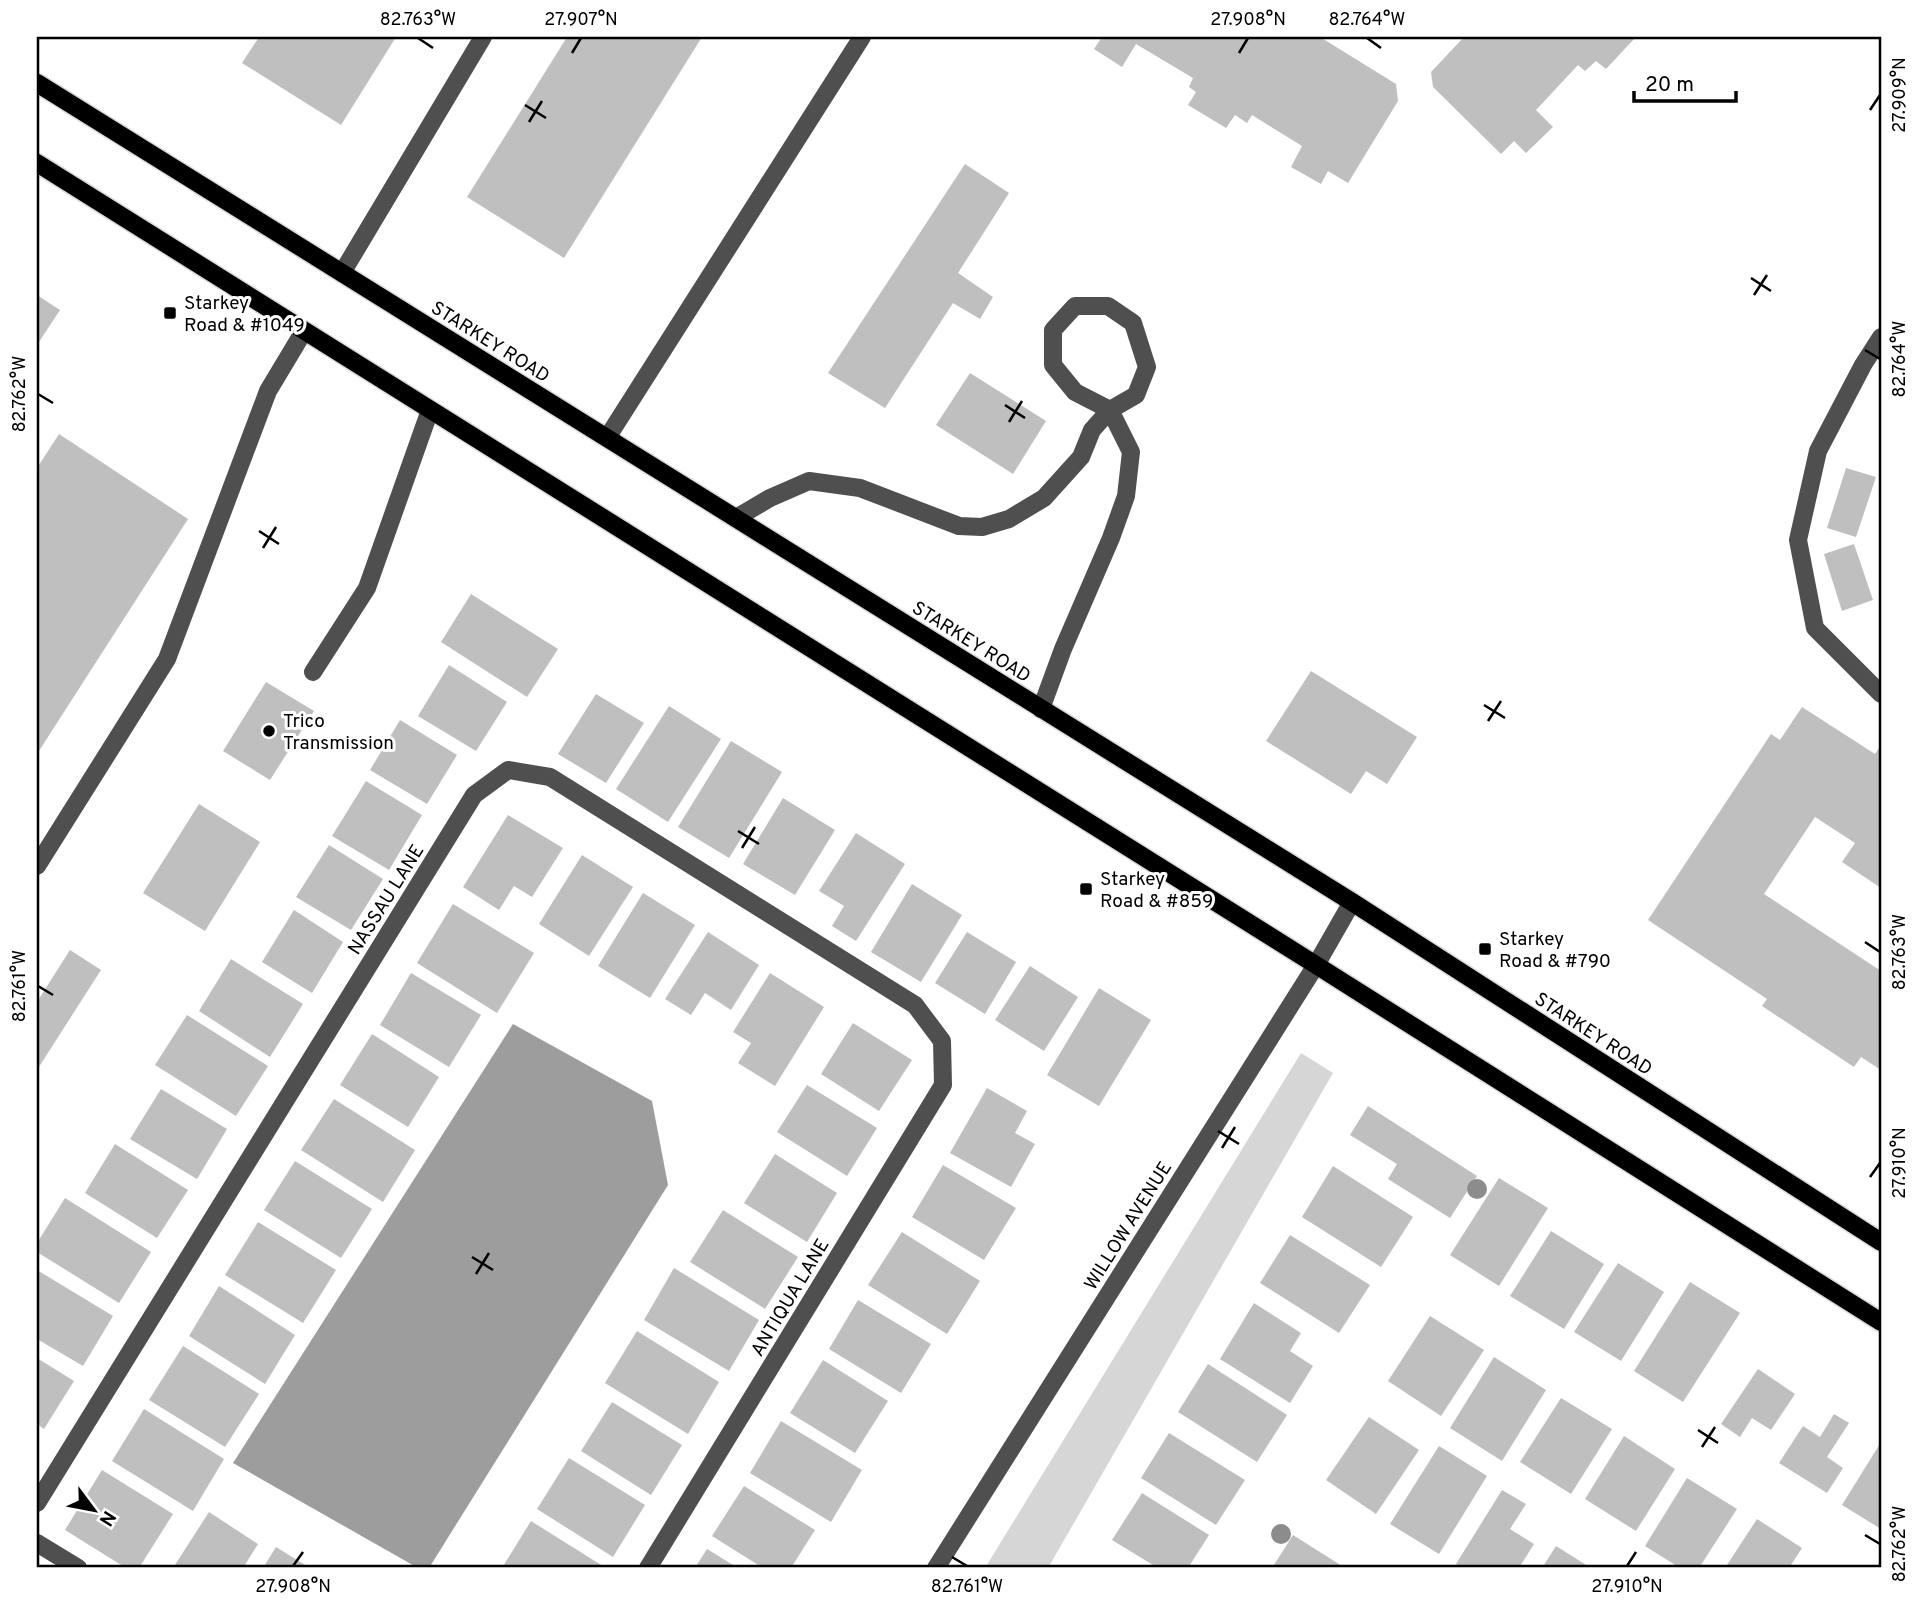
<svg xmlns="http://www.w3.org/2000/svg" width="1918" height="1605" font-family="Overpass,sans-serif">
	<rect width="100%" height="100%" fill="#fff"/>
	<path fill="#d6d6d6" d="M1301,1053L1333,1073L1048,1568H985Z"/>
	<path fill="#9d9d9d" d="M513,1024L652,1101L668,1185L429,1568H418L233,1463Z"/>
	<g fill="#bfbfbf">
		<path d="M259,37H396L341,125L242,63Z"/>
		<path d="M567,37H702L564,258L467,197Z"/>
		<path d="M1102,37H1320L1396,84L1398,101L1348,183L1328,171L1321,184L1291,167L1302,146L1252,115L1247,123L1235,115L1226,128L1188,105L1196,92L1189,87L1193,78L1136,44L1122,67L1094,49Z"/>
		<path d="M1464,37H1633L1635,38L1606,69L1596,61L1585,71L1578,65L1536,110L1553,127L1526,153L1514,141L1501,154L1433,87L1431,72Z"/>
		<path d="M965,164L1009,193L958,273L993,297L980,319L953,303L885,408L828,373Z"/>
		<path d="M37,295L60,310L37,345Z"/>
		<path d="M970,373L1046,421L1013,474L936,425Z"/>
		<path d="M59,434L188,519L37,754V468Z"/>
		<path d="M1846,468L1876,477L1856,537L1827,528Z"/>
		<path d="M1854,544L1873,600L1842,611L1824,554Z"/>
		<path d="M471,594L558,649L527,697L441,642Z"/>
		<path d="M449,665L507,702L476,751L418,716Z"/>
		<path d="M1311,671L1417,737L1387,784L1366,771L1351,794L1266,741Z"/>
		<path d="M266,682L314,711L270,780L223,751Z"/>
		<path d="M596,694L644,723L606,783L558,754Z"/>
		<path d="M669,706L721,739L668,822L616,789Z"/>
		<path d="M1802,707L1875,754L1881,745V888L1842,862L1855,843L1815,817L1764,894L1881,971V1070L1861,1057L1854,1067L1762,1006L1767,999L1648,920L1771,734L1780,740Z"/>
		<path d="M400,720L457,755L427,804L370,770Z"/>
		<path d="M731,741L782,772L729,858L678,827Z"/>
		<path d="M366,781L422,815L389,870L332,836Z"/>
		<path d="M783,798L835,830L795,895L743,864Z"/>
		<path d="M199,804L260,842L205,931L143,893Z"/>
		<path d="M508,815L563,848L532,897L514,886L499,910L463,887Z"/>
		<path d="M856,833L905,864L856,941L832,926L844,906L819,891Z"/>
		<path d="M329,845L383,879L351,930L296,897Z"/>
		<path d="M582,855L633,887L589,956L539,924Z"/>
		<path d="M912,884L962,915L921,982L871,952Z"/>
		<path d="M643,893L695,925L650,998L598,966Z"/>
		<path d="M453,904L534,953L497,1013L417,963Z"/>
		<path d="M294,910L343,942L312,993L262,962Z"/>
		<path d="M708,932L759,965L731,1010L705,993L691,1015L665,999Z"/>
		<path d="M967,932L1016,962L985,1014L935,983Z"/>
		<path d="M70,950L101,970L37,1070V1002Z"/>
		<path d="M231,959L303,1004L270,1057L199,1011Z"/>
		<path d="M1030,966L1078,997L1044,1051L995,1020Z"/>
		<path d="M411,973L481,1015L449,1067L380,1025Z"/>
		<path d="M770,973L824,1007L775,1086L738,1063L751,1043L733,1032Z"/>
		<path d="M1099,988L1151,1020L1099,1106L1047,1075Z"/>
		<path d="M187,1015L268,1066L236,1116L155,1065Z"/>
		<path d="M853,1023L912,1060L879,1111L821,1074Z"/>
		<path d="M372,1034L439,1077L408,1127L340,1085Z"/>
		<path d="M807,1085L877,1128L847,1176L777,1132Z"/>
		<path d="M987,1088L1027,1111L1015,1133L1035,1144L1011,1187L950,1153Z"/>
		<path d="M161,1089L227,1129L197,1179L130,1139Z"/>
		<path d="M334,1099L415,1150L383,1202L301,1150Z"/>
		<path d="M1368,1106L1477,1176L1450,1218L1388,1179L1397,1164L1350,1135Z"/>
		<path d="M115,1144L188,1190L157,1238L85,1193Z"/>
		<path d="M775,1154L837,1193L807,1242L744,1203Z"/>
		<path d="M295,1161L372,1209L341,1258L264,1210Z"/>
		<path d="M943,1165L1016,1208L984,1260L912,1217Z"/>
		<path d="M1333,1166L1413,1217L1381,1267L1302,1217Z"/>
		<path d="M1499,1178L1548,1208L1499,1286L1450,1255Z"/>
		<path d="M65,1198L151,1252L119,1303L37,1252V1243Z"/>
		<path d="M723,1210L798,1257L765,1309L690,1262Z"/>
		<path d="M258,1222L336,1270L303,1323L225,1275Z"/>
		<path d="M1551,1231L1604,1264L1564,1329L1510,1296Z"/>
		<path d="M902,1232L980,1281L947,1334L868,1285Z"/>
		<path d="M1290,1235L1370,1285L1339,1333L1260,1283Z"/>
		<path d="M1618,1263L1664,1292L1621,1361L1574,1332Z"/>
		<path d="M674,1268L759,1320L729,1371L644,1320Z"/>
		<path d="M37,1270L113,1316L83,1366L37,1339Z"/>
		<path d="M1690,1282L1740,1313L1683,1402L1634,1371Z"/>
		<path d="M219,1286L295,1335L265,1384L189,1336Z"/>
		<path d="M858,1300L931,1344L901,1393L829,1349Z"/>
		<path d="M1254,1303L1301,1333L1290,1351L1313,1366L1290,1403L1220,1359Z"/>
		<path d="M1430,1316L1484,1350L1441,1416L1388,1381Z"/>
		<path d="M637,1331L719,1382L688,1434L605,1383Z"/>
		<path d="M183,1346L259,1394L225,1447L149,1400Z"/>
		<path d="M1494,1357L1546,1390L1502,1461L1450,1428Z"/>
		<path d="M37,1358L74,1381L44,1429L37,1424Z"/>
		<path d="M823,1360L888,1401L855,1453L790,1413Z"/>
		<path d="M1208,1364L1287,1415L1257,1462L1178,1412Z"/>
		<path d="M1758,1369L1795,1394L1771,1430L1752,1418L1740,1437L1721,1424Z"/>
		<path d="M1561,1398L1612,1429L1571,1494L1520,1462Z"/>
		<path d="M612,1402L682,1445L651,1495L581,1451Z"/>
		<path d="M144,1409L224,1459L193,1511L112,1461Z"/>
		<path d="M1834,1414L1849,1423L1827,1457L1843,1468L1827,1493L1779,1463L1803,1426L1820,1437Z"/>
		<path d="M1369,1417L1419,1450L1376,1514L1326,1480Z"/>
		<path d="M781,1421L862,1470L831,1522L750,1473Z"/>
		<path d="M1169,1433L1245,1480L1216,1525L1141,1478Z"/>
		<path d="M1624,1436L1675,1469L1636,1531L1585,1499Z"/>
		<path d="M1881,1442V1529L1842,1505Z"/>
		<path d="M1439,1446L1487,1476L1439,1554L1390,1524Z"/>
		<path d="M569,1458L645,1505L613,1557L537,1509Z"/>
		<path d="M102,1470L173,1514L139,1568H126L65,1530Z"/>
		<path d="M1687,1478L1737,1509L1699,1568H1680L1645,1546Z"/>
		<path d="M744,1486L815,1530L791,1568H763L712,1536Z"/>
		<path d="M1502,1490L1526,1504L1510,1529L1534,1544L1519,1568H1463L1456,1564Z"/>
		<path d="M1142,1493L1209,1535L1188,1568H1158L1112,1540Z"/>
		<path d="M209,1512L258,1544L243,1568H173Z"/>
		<path d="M1757,1519L1802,1548L1789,1568H1725Z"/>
		<path d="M531,1521L606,1568H502Z"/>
		<path d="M1293,1535L1342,1566L1340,1568H1272Z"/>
		<path d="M1556,1546L1591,1568H1542Z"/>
		<path d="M276,1547L310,1568H263Z"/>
		<path d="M707,1549L738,1568H695Z"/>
	</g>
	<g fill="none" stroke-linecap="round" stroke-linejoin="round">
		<defs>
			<g id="major">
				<path d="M37,83L1352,902L1881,1242"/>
				<path d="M37,163L1316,965L1881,1322"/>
			</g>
		</defs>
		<use href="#major" stroke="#dbdbdb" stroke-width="21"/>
		<g stroke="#4f4f4f" stroke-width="18">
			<path d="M342,273L483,37"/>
			<path d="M1881,337L1863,365L1818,451L1798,540L1815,628L1881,694"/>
			<path d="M607,438L862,37"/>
			<path d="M736,518L770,498L809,481L860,488L959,526L982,527L1009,519L1044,498L1081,457L1092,430L1110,410L1075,392L1053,365V330L1075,306H1108L1133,323L1147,367L1136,395L1110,410L1131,452L1126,496L1111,538L1063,649L1041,709"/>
			<path d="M313,672L367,588L430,410"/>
			<path d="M37,866L167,659L268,391L304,331"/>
			<path d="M37,1503L474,795L508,770L550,777L915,1005L942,1041L943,1085L648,1568"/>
			<path d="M37,1543L78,1568"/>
			<path d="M936,1568L1316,965L1352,902"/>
		</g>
		<use href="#major" stroke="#000" stroke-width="18"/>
	</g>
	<g fill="#8c8c8c">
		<circle cx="1477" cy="1189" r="10"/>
		<circle cx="1281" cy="1534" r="10"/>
	</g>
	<path fill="none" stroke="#000" stroke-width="2.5" d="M418,38L433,48M1367,38L1381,48M572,53L581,38M1239,53L1248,38M525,105L546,118M1870,110L1880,95M529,122L542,101M1751,278L1771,291M1754,295L1767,275M1865,350L1880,359M38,394L53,403M1005,405L1025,418M1009,422L1022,401M259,531L279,544M263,548L276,527M1484,705L1505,718M1488,721L1501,701M738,831L759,844M742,848L755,827M1865,942L1880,952M38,986L53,995M1218,1131L1239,1144M1222,1148L1235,1127M1870,1177L1880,1163M472,1257L493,1270M476,1274L489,1253M1698,1430L1718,1443M1702,1447L1715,1427M1865,1535L1880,1544M952,1557L967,1566M293,1566L303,1552M1627,1566L1636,1552"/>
	<g fill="#000" stroke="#fff" stroke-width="2.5">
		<rect x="163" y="306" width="14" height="14" rx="3.5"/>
		<circle cx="269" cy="731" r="7"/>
		<rect x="1079" y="882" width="14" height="14" rx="3.5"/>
		<rect x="1478" y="942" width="14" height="14" rx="3.5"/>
	</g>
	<g text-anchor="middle" stroke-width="6" stroke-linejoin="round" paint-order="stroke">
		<g font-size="19" fill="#000" stroke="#fff" text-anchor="start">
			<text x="184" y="309">Starkey<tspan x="184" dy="22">Road &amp; #1049</tspan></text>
			<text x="283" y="727">Trico<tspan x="283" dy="22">Transmission</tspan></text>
			<text x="1100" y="885">Starkey<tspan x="1100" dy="22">Road &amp; #859</tspan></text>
			<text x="1499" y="945">Starkey<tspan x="1499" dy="22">Road &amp; #790</tspan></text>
		</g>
		<g font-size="19" fill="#000" stroke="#fff">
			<text transform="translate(491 341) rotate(32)" y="7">STARKEY ROAD</text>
			<text transform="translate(972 641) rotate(32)" y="7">STARKEY ROAD</text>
			<text transform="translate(385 899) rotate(-58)" y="7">NASSAU LANE</text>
			<text transform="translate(1594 1033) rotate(33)" y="7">STARKEY ROAD</text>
			<text transform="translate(1127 1225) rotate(-58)" y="7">WILLOW AVENUE</text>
			<text transform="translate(789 1297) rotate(-59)" y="7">ANTIQUA LANE</text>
		</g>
	</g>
	<rect width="1918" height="1605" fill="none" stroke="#ffffff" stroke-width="77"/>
	<g transform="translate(94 1510) rotate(122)" stroke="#ffffff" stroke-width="5" paint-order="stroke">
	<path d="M0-5L12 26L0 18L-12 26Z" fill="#000000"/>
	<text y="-10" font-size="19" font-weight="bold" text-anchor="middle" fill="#000000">N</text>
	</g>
	<path d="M1634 91v10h102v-10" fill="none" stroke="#000000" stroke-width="3.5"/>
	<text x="1645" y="91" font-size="21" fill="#000000" stroke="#ffffff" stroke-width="5" paint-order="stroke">20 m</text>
	<rect x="38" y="38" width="1842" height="1528" fill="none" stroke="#000" stroke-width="2.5"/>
	<g font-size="18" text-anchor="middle" fill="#000">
		<text x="418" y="25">82.763°W</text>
		<text x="581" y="25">27.907°N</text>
		<text x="1248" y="25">27.908°N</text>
		<text x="1367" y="25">82.764°W</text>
		<text transform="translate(1899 95) rotate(-90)" y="6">27.909°N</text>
		<text transform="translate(1899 359) rotate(-90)" y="6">82.764°W</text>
		<text transform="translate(19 394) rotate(-90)" y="6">82.762°W</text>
		<text transform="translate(1899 952) rotate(-90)" y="6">82.763°W</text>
		<text transform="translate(19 986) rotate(-90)" y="6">82.761°W</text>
		<text transform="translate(1899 1163) rotate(-90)" y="6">27.910°N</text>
		<text transform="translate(1899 1544) rotate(-90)" y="6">82.762°W</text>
		<text x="293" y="1592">27.908°N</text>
		<text x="967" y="1592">82.761°W</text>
		<text x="1627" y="1592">27.910°N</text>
	</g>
</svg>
